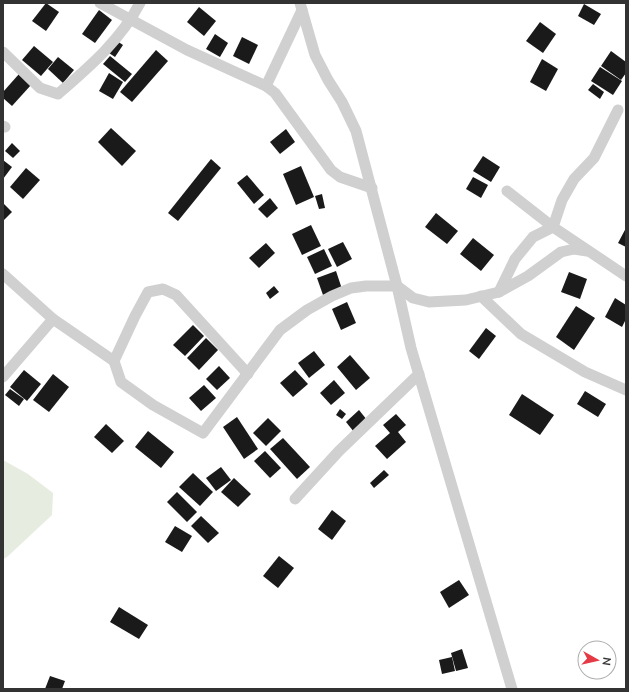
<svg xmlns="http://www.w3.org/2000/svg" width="629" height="692" font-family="'Nunito Sans',sans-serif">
	<rect width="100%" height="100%" fill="#fff"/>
	<path fill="#e6ecdf" d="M3,460L28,474L53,493L52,515L7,557L3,559Z"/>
	<g fill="#1a1a1a">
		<path d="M46,3L59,12L46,31L32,21Z"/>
		<path d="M584,4L601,14L594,25L578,16Z"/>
		<path d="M199,7L216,21L204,36L187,22Z"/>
		<path d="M99,10L112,20L95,43L82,34Z"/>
		<path d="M540,22L556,34L543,53L526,41Z"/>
		<path d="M215,34L228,43L220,57L206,49Z"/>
		<path d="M242,37L258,45L249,64L233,56Z"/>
		<path d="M117,41L123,45L115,57L109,53Z"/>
		<path d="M34,46L53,62L41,76L22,60Z"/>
		<path d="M156,50L168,61L132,102L120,92Z"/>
		<path d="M611,51L626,62V73L621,80L601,66Z"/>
		<path d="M110,56L132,74L125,82L103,64Z"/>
		<path d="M58,57L74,70L63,83L48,69Z"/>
		<path d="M542,59L558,69L546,91L530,82Z"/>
		<path d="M600,67L622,81L613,95L591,81Z"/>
		<path d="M109,73L123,82L113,99L99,91Z"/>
		<path d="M19,74L31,85L12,106L3,98V92Z"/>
		<path d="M593,84L604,92L600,99L588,90Z"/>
		<path d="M111,128L136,151L122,166L98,142Z"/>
		<path d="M286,129L295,142L280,154L270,142Z"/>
		<path d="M12,143L20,151L13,158L5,151Z"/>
		<path d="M483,156L500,167L491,182L473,171Z"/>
		<path d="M211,159L221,168L178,221L168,213Z"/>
		<path d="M3,160L12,167L3,179Z"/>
		<path d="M301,166L314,197L296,205L283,174Z"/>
		<path d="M26,168L40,180L23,199L10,187Z"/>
		<path d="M247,175L264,195L254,204L237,183Z"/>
		<path d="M473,177L488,185L481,198L466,189Z"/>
		<path d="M322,194L325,208L319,209L315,196Z"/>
		<path d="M270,198L278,208L267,218L258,209Z"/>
		<path d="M3,203L12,212L3,221Z"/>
		<path d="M436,213L458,231L447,244L425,227Z"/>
		<path d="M311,225L321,246L302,255L292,234Z"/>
		<path d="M626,228V247L618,243Z"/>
		<path d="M473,238L494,255L481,271L460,254Z"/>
		<path d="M343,242L352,259L337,267L328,249Z"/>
		<path d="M266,243L275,253L259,268L249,258Z"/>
		<path d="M324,249L332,266L315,274L307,257Z"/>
		<path d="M336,271L342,289L323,295L317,278Z"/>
		<path d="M569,272L587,279L580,299L561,292Z"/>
		<path d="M274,286L279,292L270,299L266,293Z"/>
		<path d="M615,298L626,305V319L622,327L605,317Z"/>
		<path d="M347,302L356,323L341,330L332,309Z"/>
		<path d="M576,306L595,318L574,350L556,337Z"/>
		<path d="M193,325L204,336L185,356L173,345Z"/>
		<path d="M486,328L496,336L479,359L469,351Z"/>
		<path d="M206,338L218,350L199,370L187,358Z"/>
		<path d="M314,351L325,365L309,378L298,363Z"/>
		<path d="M350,355L370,378L356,390L337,367Z"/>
		<path d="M219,366L230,378L217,390L206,379Z"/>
		<path d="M24,370L41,384L27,401L10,387Z"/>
		<path d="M295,370L308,384L293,397L280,383Z"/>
		<path d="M53,374L69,387L49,412L33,400Z"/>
		<path d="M334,380L345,393L331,405L320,393Z"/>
		<path d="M204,385L216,398L201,411L189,398Z"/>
		<path d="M10,389L24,399L19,406L5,395Z"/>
		<path d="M585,391L606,404L598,417L577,404Z"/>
		<path d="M522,394L554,415L540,435L509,415Z"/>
		<path d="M340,409L346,414L342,419L336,415Z"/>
		<path d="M359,410L367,420L354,432L346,422Z"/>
		<path d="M396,414L406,425L398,432L406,442L387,459L375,446L390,433L383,425Z"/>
		<path d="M237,417L258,449L244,459L223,427Z"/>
		<path d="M268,418L281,431L266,446L253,433Z"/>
		<path d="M106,424L124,441L112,453L94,437Z"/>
		<path d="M148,431L174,452L161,468L135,447Z"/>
		<path d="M283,438L310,467L297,479L270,449Z"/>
		<path d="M265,451L281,468L270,478L254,461Z"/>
		<path d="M221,467L231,480L216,491L206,478Z"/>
		<path d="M384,470L389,475L374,488L370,483Z"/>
		<path d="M193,473L213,492L200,506L179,487Z"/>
		<path d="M234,478L251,494L238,507L221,492Z"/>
		<path d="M177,492L197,512L187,522L167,502Z"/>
		<path d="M332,510L346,521L332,540L318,529Z"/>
		<path d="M201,516L219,533L208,543L191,526Z"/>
		<path d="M175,526L192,536L182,552L165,542Z"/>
		<path d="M279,556L294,568L278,588L263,576Z"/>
		<path d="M459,580L469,595L449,608L440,592Z"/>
		<path d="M119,607L148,625L139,639L110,622Z"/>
		<path d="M462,649L468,668L456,671L451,653Z"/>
		<path d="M452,657L455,671L442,674L439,660Z"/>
		<path d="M50,676L65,681L62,689H45Z"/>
	</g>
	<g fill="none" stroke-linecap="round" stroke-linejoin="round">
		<g stroke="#d0d0d0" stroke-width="11">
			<path d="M100,3L187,50L266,86L275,93L331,170L340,177L372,188"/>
			<path d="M300,3L315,55L328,80L342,102L356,131L397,286L411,348L512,689"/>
			<path d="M3,52L40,88L58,94C89,67 120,41 140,3"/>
			<path d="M266,86L302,10"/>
			<path d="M3,126L5,127"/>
			<path d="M507,191L553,227L562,200L574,179L594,158L618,110"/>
			<path d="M3,274L53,319L114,361L135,316L148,292L163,289L176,295L248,374"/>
			<path d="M499,292L515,259L533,237L553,227L626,276"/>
			<path d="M481,296L521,334L585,372L626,390"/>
			<path d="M114,361L121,382L153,405L203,433L280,330L307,310L332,296L351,288L366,286H397L413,298L429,302L466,300L499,292L528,276L561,252L574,249L587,251"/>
			<path d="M3,377L53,319"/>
			<path d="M295,499L339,451L419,374"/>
		</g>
	</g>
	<rect width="629" height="692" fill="none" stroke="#333333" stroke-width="8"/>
	<g transform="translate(597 660) rotate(98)"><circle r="19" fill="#ffffff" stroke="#adadad"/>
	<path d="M0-3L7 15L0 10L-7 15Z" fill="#e63946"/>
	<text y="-6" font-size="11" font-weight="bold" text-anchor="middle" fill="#333333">N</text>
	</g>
</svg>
